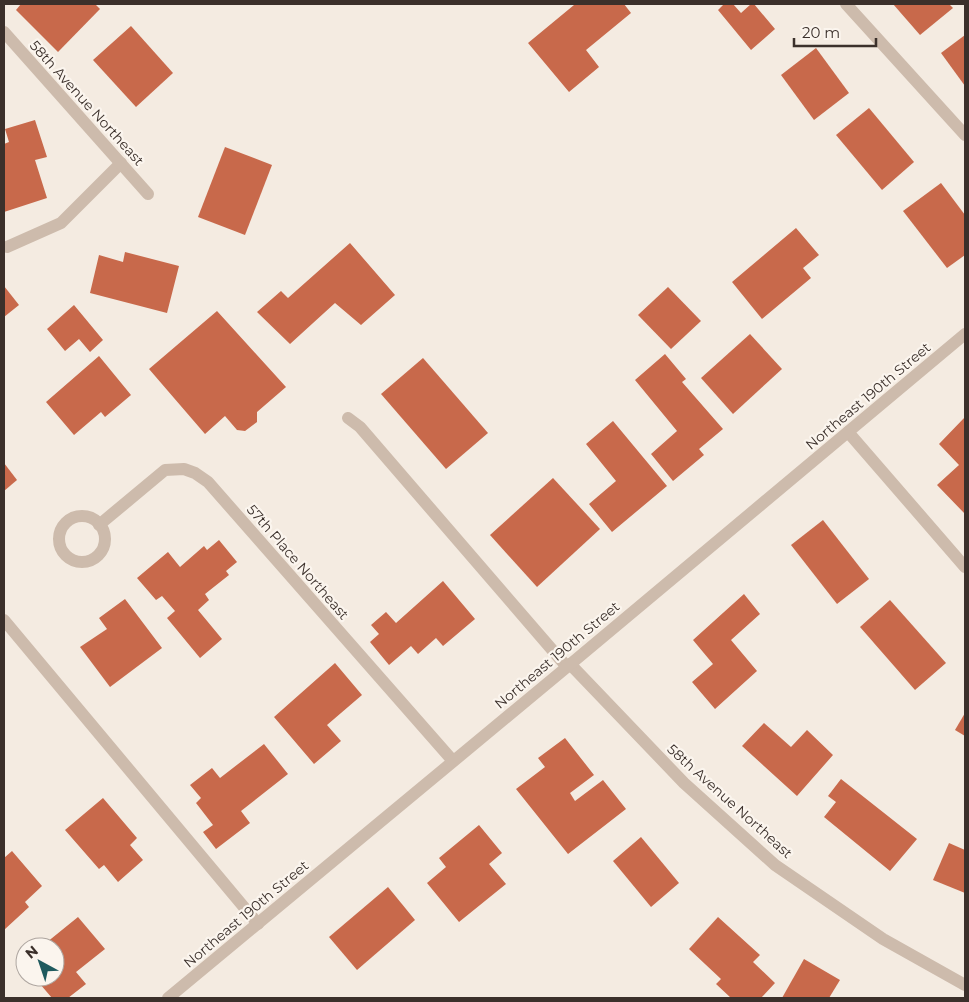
<svg xmlns="http://www.w3.org/2000/svg" width="969" height="1002" font-family="Montserrat,sans-serif">
	<rect width="100%" height="100%" fill="#f4ebe1"/>
	<g fill="#c8694b">
		<path d="M21,4H95L100,9L58,52L16,10Z"/>
		<path d="M573,4H624L631,13L586,50L599,67L569,92L528,43L574,5Z"/>
		<path d="M724,4H733L741,13L751,4H754L775,29L751,50L718,10Z"/>
		<path d="M893,4H949L953,8L920,35Z"/>
		<path d="M131,26L173,73L136,107L93,60Z"/>
		<path d="M965,35V86L941,53Z"/>
		<path d="M816,48L849,93L814,120L781,75Z"/>
		<path d="M869,108L914,162L882,190L836,135Z"/>
		<path d="M35,120L47,157L35,160L47,198L4,212V144L9,142L5,129Z"/>
		<path d="M225,147L272,165L245,235L198,217Z"/>
		<path d="M941,183L965,215V255L947,268L903,211Z"/>
		<path d="M796,228L819,255L803,268L811,278L762,319L732,282Z"/>
		<path d="M350,243L395,295L361,325L335,303L290,344L257,312L281,291L288,298Z"/>
		<path d="M125,252L179,266L167,313L90,293L99,255L123,262Z"/>
		<path d="M4,286L19,305L4,317Z"/>
		<path d="M668,287L701,321L671,349L638,315Z"/>
		<path d="M74,305L103,340L90,352L79,339L65,351L47,329Z"/>
		<path d="M217,311L286,387L257,412V422L245,431L237,430L225,416L205,434L149,369Z"/>
		<path d="M750,334L782,369L733,414L701,378Z"/>
		<path d="M665,354L686,379L682,382L723,429L699,449L704,455L673,481L651,454L677,431L635,380Z"/>
		<path d="M99,356L131,395L105,417L101,412L74,435L46,402Z"/>
		<path d="M423,358L488,433L446,469L381,394Z"/>
		<path d="M965,417V514L937,485L959,465L939,444Z"/>
		<path d="M613,421L667,486L612,532L589,504L616,481L586,444Z"/>
		<path d="M4,463L17,480L4,491Z"/>
		<path d="M553,478L600,529L537,587L490,535Z"/>
		<path d="M823,520L869,579L837,604L791,545Z"/>
		<path d="M219,540L237,562L226,571L229,575L205,594L209,600L198,610L222,639L200,658L167,618L175,611L162,596L156,600L137,578L168,552L180,567L204,546L207,550Z"/>
		<path d="M443,581L475,619L443,646L436,638L418,654L411,646L389,665L370,642L379,634L371,625L386,612L396,623Z"/>
		<path d="M744,594L760,614L731,640L757,671L715,709L692,682L713,664L693,640Z"/>
		<path d="M125,599L162,648L110,687L80,647L107,629L99,618Z"/>
		<path d="M890,600L946,663L915,690L860,627Z"/>
		<path d="M335,663L362,695L327,725L341,741L314,764L274,717Z"/>
		<path d="M965,713V736L955,730Z"/>
		<path d="M764,723L791,747L807,730L833,755L797,796L742,746Z"/>
		<path d="M565,738L594,775L570,793L575,801L603,780L626,809L568,854L516,789L545,767L538,758Z"/>
		<path d="M264,744L288,774L241,811L250,823L216,849L203,832L213,825L196,803L201,798L190,785L212,768L220,778Z"/>
		<path d="M841,779L917,839L890,871L824,817L836,802L828,796Z"/>
		<path d="M103,798L137,838L130,845L143,860L118,882L104,865L99,869L65,830Z"/>
		<path d="M479,825L502,853L489,864L506,884L459,922L427,883L446,867L439,858Z"/>
		<path d="M641,837L679,883L651,907L613,861Z"/>
		<path d="M949,843L965,850V893L933,880Z"/>
		<path d="M12,851L42,886L25,902L29,907L4,930V858Z"/>
		<path d="M388,887L415,920L357,970L329,937Z"/>
		<path d="M78,917L105,949L76,972L86,984L68,998H52L34,977H55V947H41Z"/>
		<path d="M718,917L760,955L753,962L775,983L761,998H731L716,984L721,979L689,949Z"/>
		<path d="M804,959L840,980L829,998H782Z"/>
	</g>
	<g fill="none" stroke-linecap="round" stroke-linejoin="round">
		<g stroke="#cdbbac" stroke-width="12">
			<path d="M7,247L61,223L121,163"/>
			<path d="M348,418L360,427L567,667"/>
			<path d="M4,620L258,924"/>
		</g>
		<g stroke="#cdbbac" stroke-width="12">
			<path d="M846,4L965,135"/>
			<path d="M4,32L148,194"/>
			<path d="M848,432L965,567"/>
			<circle cx="82" cy="539" r="23"/>
			<path d="M99,525L165,470L184,469L195,473L208,482L453,761"/>
			<path d="M570,664L684,783L775,865L883,939L965,985"/>
		</g>
		<path stroke="#cdbbac" stroke-width="12" d="M168,998L567,667L965,334"/>
	</g>
	<g text-anchor="middle" stroke-width="4.5" stroke-linejoin="round" paint-order="stroke">
		<g font-size="14" fill="#3b302b" stroke="#fbf5ee">
			<text transform="translate(87 103) rotate(48)" y="5">58th Avenue Northeast</text>
			<text transform="translate(868 396) rotate(-40)" y="5">Northeast 190th Street</text>
			<text transform="translate(298 562) rotate(49)" y="5">57th Place Northeast</text>
			<text transform="translate(557 655) rotate(-40)" y="5">Northeast 190th Street</text>
			<text transform="translate(730 801) rotate(42)" y="5">58th Avenue Northeast</text>
			<text transform="translate(246 914) rotate(-40)" y="5">Northeast 190th Street</text>
		</g>
	</g>
	<rect width="969" height="1002" fill="none" stroke="#3b302b" stroke-width="10"/>
	<g transform="translate(40 962) rotate(320)"><circle r="24" fill="#fbf5ee" stroke="#aea6a0"/>
	<path d="M0-4L9 19L0 12L-9 19Z" fill="#1f5a5e"/>
	<text y="-8" font-size="14" font-weight="bold" text-anchor="middle" fill="#3b302b">N</text>
	</g>
	<path d="M794 38v8h82v-8" fill="none" stroke="#3b302b" stroke-width="2.5"/>
	<text x="802" y="38" font-size="15" fill="#3b302b" stroke="#fbf5ee" stroke-width="4" paint-order="stroke">20 m</text>
</svg>
